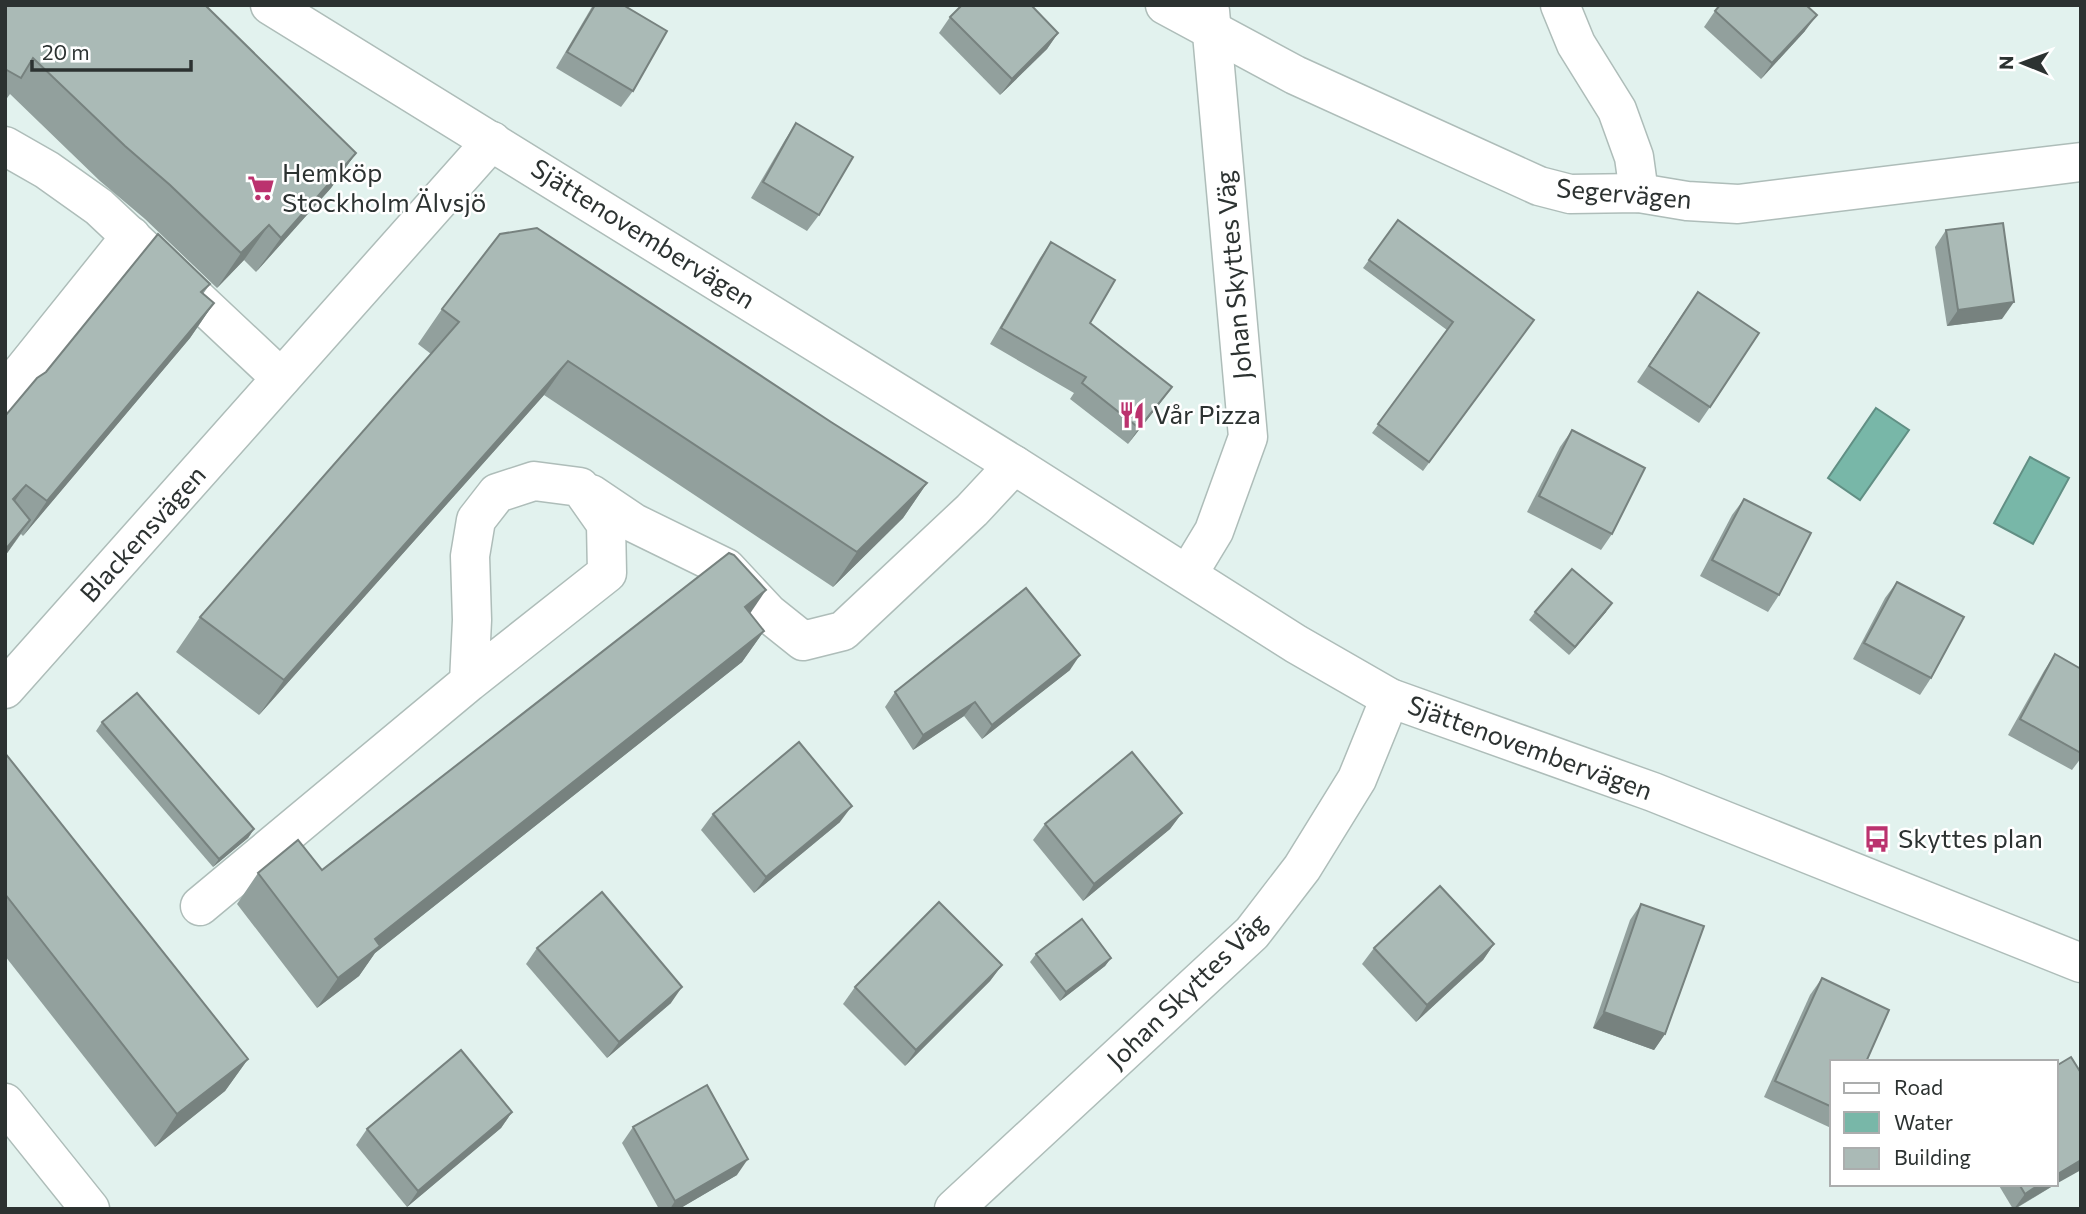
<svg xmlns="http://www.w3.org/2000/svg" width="2086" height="1214" font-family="Commissioner,sans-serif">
	<rect width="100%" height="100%" fill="#e2f2ee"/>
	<g fill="#78b7a8" stroke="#618f84" stroke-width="2">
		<path d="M1876,408L1909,430L1860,500L1828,478Z"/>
		<path d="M2030,457L2069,478L2033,544L1994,523Z"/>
	</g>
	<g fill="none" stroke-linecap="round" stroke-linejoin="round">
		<defs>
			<g id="street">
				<path d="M1165,5L1295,75L1539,186L1570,194L1639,193L1687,201L1738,204L2081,162"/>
				<path d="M1560,5L1576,44L1617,110L1634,157L1639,193"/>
				<path d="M5,146L47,170L99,207L281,378"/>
				<path d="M5,393L131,236"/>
				<path d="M591,494L634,523L726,568L768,613L803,641L843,631L972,510L1014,465"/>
				<path d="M1188,574L1214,531L1248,437L1210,11"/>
				<path d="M5,689L492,141"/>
				<path d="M200,906L469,682L472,620L470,556L476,520L497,493L534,481L580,487L606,524L607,573L469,682"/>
				<path d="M5,1103L90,1209"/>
			</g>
			<g id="secondary">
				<path d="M270,5L1014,465L1296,644L1390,698L1653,792L2081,963"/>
				<path d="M954,1209L1252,933L1302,868L1357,779L1390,698"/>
			</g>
		</defs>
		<use href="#street" stroke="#aebdb9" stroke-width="41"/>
		<use href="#secondary" stroke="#aebdb9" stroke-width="41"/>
		<use href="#street" stroke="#fff" stroke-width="38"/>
		<use href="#secondary" stroke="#fff" stroke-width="38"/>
	</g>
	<g fill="#92a09d">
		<path d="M5,5L356,153L331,188L256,272L244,260L217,288L145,219L100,181L10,94L5,101Z"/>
		<path d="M593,5H623L633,91L621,107L556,68Z"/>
		<path d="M1715,11L1805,31L1761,79L1704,27Z"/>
		<path d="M950,17L1058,33L1047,49L1000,95L939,33Z"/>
		<path d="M796,123L819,215L807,231L751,198L785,140Z"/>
		<path d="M1398,220L1534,320L1423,471L1372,433L1447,330L1363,268Z"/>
		<path d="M1946,230L2002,319L1947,326L1935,247Z"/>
		<path d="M1051,242L1090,323L1160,403L1128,444L1070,399L1074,393L990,344L1040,258Z"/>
		<path d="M210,284L203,294L214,303L190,338L23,536L21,534L5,556V416Z"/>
		<path d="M442,309L831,422L927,483L903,518L833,587L544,395L259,715L176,652L200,617L431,354L418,344Z"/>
		<path d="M1686,309L1710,407L1699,423L1637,382Z"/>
		<path d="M1572,430L1612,534L1601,550L1527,512L1560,447Z"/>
		<path d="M1744,499L1779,595L1768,612L1700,576L1732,515Z"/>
		<path d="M1897,582L1931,678L1920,695L1853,659L1885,598Z"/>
		<path d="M1535,612H1606L1569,655L1529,620Z"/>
		<path d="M750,614L764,631L742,662L375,953L359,976L317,1008L237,904L258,873L322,870Z"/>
		<path d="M2055,654L2081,669V758L2072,770L2008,735L2044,671Z"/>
		<path d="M1070,670L982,739L964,716L913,750L885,707L895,692Z"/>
		<path d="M102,722L254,829L248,838L213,867L96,731Z"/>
		<path d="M5,753L248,1059L225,1091L155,1147L5,956Z"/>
		<path d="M1182,813L1170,829L1083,901L1033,840L1045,824Z"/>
		<path d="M713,814L840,822L754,893L701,830Z"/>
		<path d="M1641,904L1665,1034L1654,1050L1593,1028L1630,920Z"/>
		<path d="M1494,944L1483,960L1416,1022L1362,964L1374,948Z"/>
		<path d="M537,948L671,1003L607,1058L526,964Z"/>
		<path d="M1036,954L1111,958L1105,966L1060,1001L1030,962Z"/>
		<path d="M1002,965L990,981L905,1066L843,1004L855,987Z"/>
		<path d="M1822,978L1832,1062V1127L1831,1128L1764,1097L1810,995Z"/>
		<path d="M512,1112L501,1128L407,1207L356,1145L367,1129Z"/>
		<path d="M633,1127L737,1175L679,1209H659L622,1143Z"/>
		<path d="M1998,1184H2056L2015,1209H2013Z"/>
	</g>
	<g fill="#77827f">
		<path d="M1817,15L1805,31L1761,79L1772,63Z"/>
		<path d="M1058,33L1047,49L1000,95L1012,79Z"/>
		<path d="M356,153L331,188L256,272L281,238Z"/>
		<path d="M269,225L244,260L217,288L241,253Z"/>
		<path d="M2014,302L2002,319L1947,326L1958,310Z"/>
		<path d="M214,303L190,338L23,536L47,501Z"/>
		<path d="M568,361L544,395L259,715L284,680Z"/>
		<path d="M1172,387L1160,403L1128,444L1139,428Z"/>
		<path d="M927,483L903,518L833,587L857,552Z"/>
		<path d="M26,485L5,515L13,499Z"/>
		<path d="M30,520L5,556V550Z"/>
		<path d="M766,590L745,621V607Z"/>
		<path d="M1612,603L1606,612L1569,655L1575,647Z"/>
		<path d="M764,631L742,662L375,953L359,976L317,1008L338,978L375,939Z"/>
		<path d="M1080,655L1070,670L982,739L992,725Z"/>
		<path d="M975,702L964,716L913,750L923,735Z"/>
		<path d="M852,806L840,822L754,893L766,877Z"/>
		<path d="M1182,813L1170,829L1083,901L1094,884Z"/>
		<path d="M254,829L248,838L213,867L219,859Z"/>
		<path d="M1494,944L1483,960L1416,1022L1427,1005Z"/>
		<path d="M1111,958L1105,966L1060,1001L1066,992Z"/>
		<path d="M1002,965L990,981L905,1066L916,1050Z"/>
		<path d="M682,987L671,1003L607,1058L619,1042Z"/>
		<path d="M1604,1012L1665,1034L1654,1050L1593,1028Z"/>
		<path d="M248,1059L225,1091L155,1147L177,1114Z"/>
		<path d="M512,1112L501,1128L407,1207L418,1191Z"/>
		<path d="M748,1159L737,1175L679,1209H670L675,1201Z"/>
		<path d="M2081,1160V1170L2056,1184V1175Z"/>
		<path d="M2040,1184H2056L2014,1209L2025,1194Z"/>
	</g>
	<g fill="#aabab6" stroke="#77827f" stroke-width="2">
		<path d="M5,5H205L356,153L281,238L269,225L241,253L170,185L125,146L33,58L21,78L5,69Z"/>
		<path d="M595,5H623L667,31L633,91L567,52Z"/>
		<path d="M962,5H1031L1058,33L1012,79L950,17Z"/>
		<path d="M1720,5H1806L1817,15L1772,63L1715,11Z"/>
		<path d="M796,123L853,157L819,215L763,182Z"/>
		<path d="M1398,220L1534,320L1429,462L1378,424L1453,322L1369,260Z"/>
		<path d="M2003,223L2014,302L1958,310L1946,230Z"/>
		<path d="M537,228L831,422L927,483L857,552L568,361L284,680L200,617L459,322L442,309L500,234Z"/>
		<path d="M158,234L210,284L201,292L214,303L47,501L26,485L13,499L30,520L5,550V416L37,378L46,372Z"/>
		<path d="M1051,242L1115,280L1090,323L1172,387L1139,428L1082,383L1086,377L1001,328Z"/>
		<path d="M1698,292L1759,333L1710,407L1649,366Z"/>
		<path d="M1572,430L1645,468L1612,534L1539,496Z"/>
		<path d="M1744,499L1811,533L1779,595L1712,560Z"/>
		<path d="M729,553L734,555L766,590L745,607L764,631L375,939L380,946L338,978L258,873L298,840L322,870Z"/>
		<path d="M1572,569L1612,603L1575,647L1535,612Z"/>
		<path d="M1897,582L1964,617L1931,678L1864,643Z"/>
		<path d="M1026,588L1080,655L992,725L975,702L923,735L895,692Z"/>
		<path d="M2055,654L2081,669V753L2020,719Z"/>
		<path d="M137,693L254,829L219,859L102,722Z"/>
		<path d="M799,742L852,806L766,877L713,814Z"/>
		<path d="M1132,752L1182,813L1094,884L1045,824Z"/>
		<path d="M5,753L248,1059L177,1114L5,894Z"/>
		<path d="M1440,886L1494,944L1427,1005L1374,948Z"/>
		<path d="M602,892L682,987L619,1042L537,948Z"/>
		<path d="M939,902L1002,965L916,1050L855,987Z"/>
		<path d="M1641,904L1704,926L1665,1034L1604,1012Z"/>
		<path d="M1082,919L1111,958L1066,992L1036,954Z"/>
		<path d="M1822,978L1889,1010L1866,1062H1832V1107L1775,1081Z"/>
		<path d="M461,1050L512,1112L418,1191L367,1129Z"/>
		<path d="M2071,1057L2081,1073V1160L2056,1175V1066Z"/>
		<path d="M707,1085L748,1159L675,1201L633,1127Z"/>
		<path d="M2019,1184H2040L2025,1194Z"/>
	</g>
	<defs>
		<symbol id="supermarket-bare" viewBox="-9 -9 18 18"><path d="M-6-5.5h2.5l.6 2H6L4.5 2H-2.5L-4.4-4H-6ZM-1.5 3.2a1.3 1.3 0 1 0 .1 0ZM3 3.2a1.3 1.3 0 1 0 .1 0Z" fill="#bb326e" stroke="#fff" stroke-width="2.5" paint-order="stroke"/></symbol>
		<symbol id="restaurant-bare" viewBox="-9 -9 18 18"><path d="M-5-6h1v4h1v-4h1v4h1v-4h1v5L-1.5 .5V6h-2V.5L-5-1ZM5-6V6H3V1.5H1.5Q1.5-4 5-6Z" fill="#bb326e" stroke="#fff" stroke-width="2.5" paint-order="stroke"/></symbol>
		<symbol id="bus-bare" viewBox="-9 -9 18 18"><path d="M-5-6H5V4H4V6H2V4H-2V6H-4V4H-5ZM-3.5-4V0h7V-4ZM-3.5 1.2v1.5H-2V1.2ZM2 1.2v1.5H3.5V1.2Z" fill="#bb326e" stroke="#fff" stroke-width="2.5" paint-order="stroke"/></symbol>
	</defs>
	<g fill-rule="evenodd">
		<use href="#supermarket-bare" x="242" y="169" width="38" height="38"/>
		<use href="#restaurant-bare" x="1113" y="396" width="38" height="38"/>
		<use href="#bus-bare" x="1858" y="820" width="38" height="38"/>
	</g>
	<g text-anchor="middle" stroke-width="5" stroke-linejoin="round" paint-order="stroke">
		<g font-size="26" fill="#2c3231" stroke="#fff" text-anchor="start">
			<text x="282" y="182">Hemköp<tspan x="282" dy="30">Stockholm Älvsjö</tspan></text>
			<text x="1153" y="424">Vår Pizza</text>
			<text x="1898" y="848">Skyttes plan</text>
		</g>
		<g font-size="26" fill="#2c3231" stroke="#fff">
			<text transform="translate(1624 194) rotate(5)" y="9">Segervägen</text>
			<text transform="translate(643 234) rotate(32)" y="9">Sjättenovembervägen</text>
			<text transform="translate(1234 275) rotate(-95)" y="9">Johan Skyttes Väg</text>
			<text transform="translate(143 534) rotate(-48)" y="9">Blackensvägen</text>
			<text transform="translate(1530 748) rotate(20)" y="9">Sjättenovembervägen</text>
			<text transform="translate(1187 991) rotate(-44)" y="9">Johan Skyttes Väg</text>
		</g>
	</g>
	<rect width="2086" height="1214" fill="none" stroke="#2c3231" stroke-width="14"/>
	<rect x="1830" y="1060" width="228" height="126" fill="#ffffff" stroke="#abadad" stroke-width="2"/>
	<rect x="1844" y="1083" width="35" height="10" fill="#ffffff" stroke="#abadad" stroke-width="2"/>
	<text x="1894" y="1095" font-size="21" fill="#2c3231">Road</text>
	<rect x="1844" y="1112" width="35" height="21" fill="#78b7a8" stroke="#abadad" stroke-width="2"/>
	<text x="1894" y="1130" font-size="21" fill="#2c3231">Water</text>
	<rect x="1844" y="1148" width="35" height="21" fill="#aabab6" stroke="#abadad" stroke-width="2"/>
	<text x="1894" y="1165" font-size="21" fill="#2c3231">Building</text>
	<g transform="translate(2023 63) rotate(271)" stroke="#ffffff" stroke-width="5" paint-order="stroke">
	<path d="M0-5L12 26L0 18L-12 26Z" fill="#2c3231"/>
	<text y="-10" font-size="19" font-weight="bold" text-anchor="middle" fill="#2c3231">N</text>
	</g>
	<path d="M32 60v10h159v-10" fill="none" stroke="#2c3231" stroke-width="3.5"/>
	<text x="42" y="60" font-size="21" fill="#2c3231" stroke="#ffffff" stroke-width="5" paint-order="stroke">20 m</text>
</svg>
